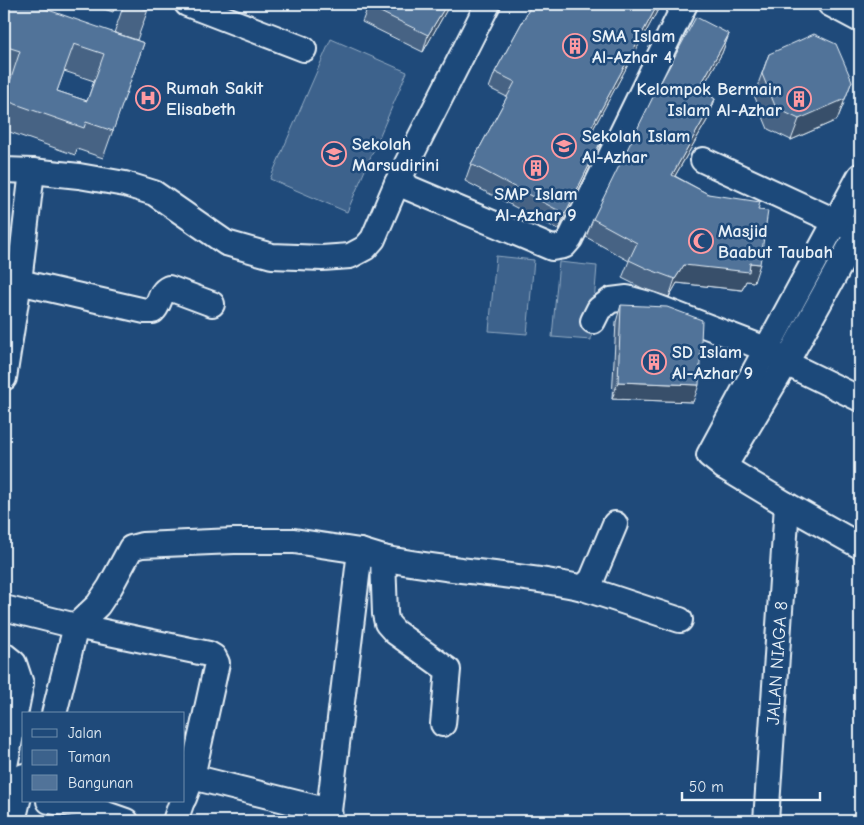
<svg xmlns="http://www.w3.org/2000/svg" width="864" height="825" font-family="'Comic Neue',sans-serif">
	<rect width="100%" height="100%" fill="#1f4a7a"/>
	<filter id="ink" filterUnits="userSpaceOnUse"><feTurbulence type="fractalNoise" baseFrequency=".02" numOctaves="2"/><feDisplacementMap in="SourceGraphic" scale="10" xChannelSelector="R" yChannelSelector="G"/><feConvolveMatrix kernelMatrix="1 2 1 2 8 2 1 2 1" color-interpolation-filters="sRGB"/></filter>
	<g filter="url(#ink)">
		<g fill="#3c628c" stroke="#92aac2">
			<path d="M331,39L407,72L347,212L270,179Z"/>
			<path d="M496,256L534,260L527,334L489,331Z"/>
			<path d="M559,262L597,266L591,340L552,337Z"/>
		</g>
		<g fill="none" stroke-linecap="round" stroke-linejoin="round">
			<defs>
				<g id="minor">
					<path d="M187,4L304,49"/>
					<path d="M830,4L860,20"/>
					<path d="M703,160L850,228"/>
					<path d="M4,170L32,171L79,176L125,184L154,193L226,243L272,256L322,258L350,256L365,248L373,239L397,183L488,4"/>
					<path d="M860,176L709,455L724,467L787,505L860,546"/>
					<path d="M397,183L552,248L564,246L570,239L685,4"/>
					<path d="M19,282L145,311H153C161,304 158,293 169,288L212,304"/>
					<path d="M593,321L599,309L611,300L627,298L649,304L766,349L786,363L860,399"/>
					<path d="M4,378L19,282L32,171"/>
					<path d="M724,467L786,363L860,229"/>
					<path d="M383,558C449,572 517,573 583,588L592,579L615,524"/>
					<path d="M583,588L680,620"/>
					<path d="M4,608L76,626L209,654L214,657L217,663L192,777L329,811L331,821"/>
					<path d="M4,655L14,663L21,684L4,771"/>
					<path d="M54,714L76,626L98,605L110,587L131,548L142,545L234,541H294L360,551L383,558L385,614L387,623L395,632L448,670L443,724"/>
					<path d="M184,798L192,777"/>
					<path d="M49,801L89,808L126,821"/>
					<path d="M329,811L360,551"/>
					<path d="M13,821L24,776"/>
					<path d="M175,821L182,801"/>
					<path d="M766,821L787,505"/>
				</g>
			</defs>
			<use href="#minor" stroke="#e8f1f8" stroke-width="28"/>
			<use href="#minor" stroke="#1f4a7a" stroke-width="24"/>
		</g>
		<g fill="#466384" stroke="#e8f1f8" fill-rule="evenodd">
			<path d="M4,4L114,33L124,4H150L137,40L115,33L144,43L103,158L77,149L75,155L4,130V97L10,78L4,76ZM64,71L94,81L87,101L57,91Z"/>
			<path d="M89,4H116L113,12Z"/>
			<path d="M320,4H336L334,9Z"/>
			<path d="M357,4H450L423,52L362,22L366,12Z"/>
			<path d="M532,4H661L593,129L598,151L559,230L465,181L471,164L507,97L489,88L495,72Z"/>
			<path d="M729,34L722,53L701,90L715,99L709,117L675,176L708,194L758,210L754,282L746,281L742,290L677,283L669,297L642,288L622,278L629,261L586,237L593,219Z"/>
			<path d="M769,54L844,103L837,120L791,140L768,129L754,95Z"/>
			<path d="M621,305L693,402L612,399L616,322Z"/>
		</g>
		<g fill="#39506b" stroke="#e8f1f8">
			<path d="M447,4H450L423,52L428,35Z"/>
			<path d="M658,4H661L585,144L591,128Z"/>
			<path d="M729,34L722,53L692,106L699,88Z"/>
			<path d="M852,81L837,120L791,140L799,119Z"/>
			<path d="M715,99L709,117L665,193L672,175Z"/>
			<path d="M604,135L598,151L559,230L565,214Z"/>
			<path d="M750,263L760,264L754,282L746,281L742,290L677,283L669,297L675,279L684,265Z"/>
			<path d="M618,382L699,385L693,402L612,399Z"/>
		</g>
		<g fill="#517399" stroke="#e8f1f8" fill-rule="evenodd">
			<path d="M4,4H31L144,43L113,131L86,122L84,128L4,100L20,51L4,46ZM74,44L104,54L87,101L57,91Z"/>
			<path d="M128,4H150L148,10Z"/>
			<path d="M372,4H447L428,35L368,6Z"/>
			<path d="M532,4H658L591,128L604,135L565,214L471,164L515,82L495,72Z"/>
			<path d="M696,17L729,34L699,88L715,99L672,175L708,194L760,202L758,210L768,211L760,264L750,263L749,272L684,265L675,279L648,269L629,260L637,243L593,219L654,95Z"/>
			<path d="M814,34L836,44L852,81L845,99L799,119L776,108L762,74L769,54Z"/>
			<path d="M621,305L667,307L702,320L699,385L618,382Z"/>
		</g>
	</g>
	<defs>
		<symbol id="building-ring" viewBox="-11 -11 22 22"><circle r="9.5" fill="#1f4a7a" stroke="#ff9aa2" stroke-width="1.5"/><path d="M-4-6H4V6H1V3H-1V6H-4ZM-2.5-4.3h1.7v1.8h-1.7ZM.8-4.3h1.7v1.8H.8ZM-2.5-1h1.7V.8h-1.7ZM.8-1h1.7V.8H.8Z" fill="#ff9aa2"/></symbol>
		<symbol id="hospital-ring" viewBox="-11 -11 22 22"><circle r="9.5" fill="#1f4a7a" stroke="#ff9aa2" stroke-width="1.5"/><path d="M-5-5h3v3.5h4V-5h3V5h-3V1.5h-4V5h-3Z" fill="#ff9aa2"/></symbol>
		<symbol id="school-ring" viewBox="-11 -11 22 22"><circle r="9.5" fill="#1f4a7a" stroke="#ff9aa2" stroke-width="1.5"/><path d="M0-5L7-2L0 1L-7-2ZM-4 1L0 2.5L4 1V4Q0 6-4 4Z" fill="#ff9aa2"/></symbol>
		<symbol id="mosque-ring" viewBox="-11 -11 22 22"><circle r="9.5" fill="#1f4a7a" stroke="#ff9aa2" stroke-width="1.5"/><path d="M3.5-4.9A6 6 0 1 0 3.5 4.9A5 5 0 1 1 3.5-4.9Z" fill="#ff9aa2"/></symbol>
	</defs>
	<g fill-rule="evenodd">
		<use href="#building-ring" x="561" y="32" width="28" height="28"/>
		<use href="#hospital-ring" x="134" y="84" width="28" height="28"/>
		<use href="#building-ring" x="785" y="85" width="28" height="28"/>
		<use href="#school-ring" x="550" y="132" width="28" height="28"/>
		<use href="#school-ring" x="320" y="140" width="28" height="28"/>
		<use href="#building-ring" x="522" y="154" width="28" height="28"/>
		<use href="#mosque-ring" x="687" y="227" width="28" height="28"/>
		<use href="#building-ring" x="640" y="348" width="28" height="28"/>
	</g>
	<g text-anchor="middle" stroke-width="5" stroke-linejoin="round" paint-order="stroke">
		<g font-size="18" font-weight="bold" fill="#e8f1f8" stroke="#1f4a7a" text-anchor="start">
			<text x="592" y="42">SMA Islam<tspan x="592" dy="21">Al-Azhar 4</tspan></text>
			<text x="166" y="94">Rumah Sakit<tspan x="166" dy="21">Elisabeth</tspan></text>
			<text x="782" y="95" text-anchor="end">Kelompok Bermain<tspan x="782" dy="21">Islam Al-Azhar</tspan></text>
			<text x="582" y="142">Sekolah Islam<tspan x="582" dy="21">Al-Azhar</tspan></text>
			<text x="352" y="150">Sekolah<tspan x="352" dy="21">Marsudirini</tspan></text>
			<text x="536" y="200" text-anchor="middle">SMP Islam<tspan x="536" dy="21">Al-Azhar 9</tspan></text>
			<text x="718" y="237">Masjid<tspan x="718" dy="21">Baabut Taubah</tspan></text>
			<text x="672" y="358">SD Islam<tspan x="672" dy="21">Al-Azhar 9</tspan></text>
		</g>
		<g font-size="18" fill="#e8f1f8" stroke="#1f4a7a">
			<text transform="translate(777 663) rotate(-86)" y="6">JALAN NIAGA 8</text>
		</g>
	</g>
	<rect width="864" height="825" fill="none" stroke="#1f4a7a" stroke-width="20"/>
	<rect x="10" y="10" width="844" height="805" fill="none" stroke="#e8f1f8" stroke-width="2" filter="url(#ink)"/>
	<rect x="22" y="712" width="162" height="90" fill="#1f4a7a" stroke="#6f8dac"/>
	<rect x="32" y="729" width="25" height="8" fill="#1f4a7a" stroke="#6f8dac"/>
	<text x="68" y="738" font-size="15" fill="#e8f1f8">Jalan</text>
	<rect x="32" y="750" width="25" height="15" fill="#3c628c" stroke="#6f8dac"/>
	<text x="68" y="762" font-size="15" fill="#e8f1f8">Taman</text>
	<rect x="32" y="775" width="25" height="15" fill="#517399" stroke="#6f8dac"/>
	<text x="68" y="788" font-size="15" fill="#e8f1f8">Bangunan</text>
	<path d="M682 792v8h138v-8" fill="none" stroke="#e8f1f8" stroke-width="2.5"/>
	<text x="689" y="792" font-size="15" fill="#e8f1f8" stroke="#1f4a7a" stroke-width="4" paint-order="stroke">50 m</text>
</svg>
